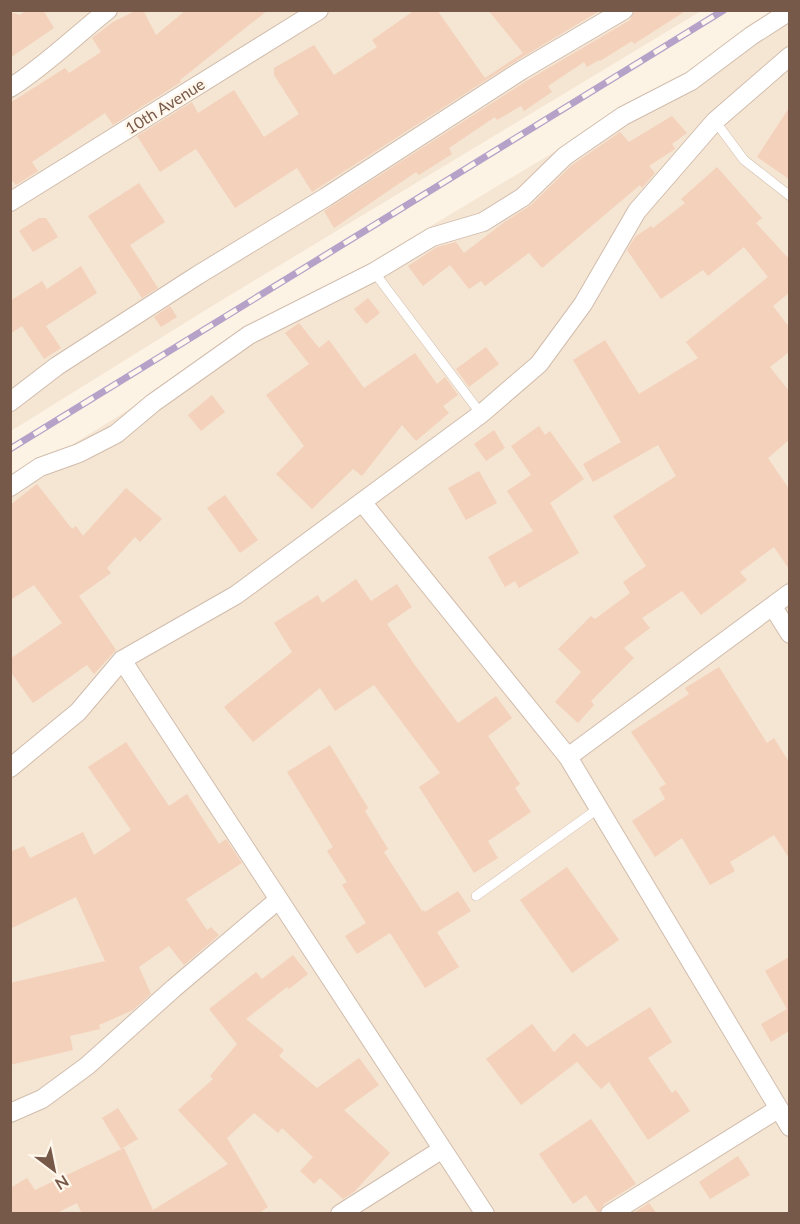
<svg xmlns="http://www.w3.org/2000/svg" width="800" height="1224" font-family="Lato,sans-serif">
	<rect width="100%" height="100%" fill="#fdf3e5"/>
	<g fill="#f5e5d3">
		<path d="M11,11H701L204,311L11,431Z"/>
		<path d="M789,11V1213L11,1214V483L213,357Z"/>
	</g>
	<g fill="#f4d1bb">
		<path d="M27,10H43L54,28L10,58V12L20,15Z"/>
		<path d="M137,10H143L156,35L186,10H268L180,80L181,82L113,125L105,113L32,162L38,171L16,185L10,178V103L65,68L69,73L101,52L92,38L113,22Z"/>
		<path d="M415,10H437L485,78L523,53L488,10H601L516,61L312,192L297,168L235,208L196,149L160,172L137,136L192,102L198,113L234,90L264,137L299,114L274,75V68L314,45L334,75L377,47L372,40Z"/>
		<path d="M635,10H687L634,44L632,41L600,61L599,60L587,67L584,62L548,86L552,92L524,111L521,106L497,120L495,117L449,148L452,154L419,175L416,172L334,228L324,211L528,80L630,20Z"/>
		<path d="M789,108V179L757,157Z"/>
		<path d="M672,116L687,133L672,144L675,149L649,166L655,173L642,188L640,185L542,268L529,253L485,286L481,281L469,289L450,265L423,286L408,266L437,247L456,242L464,253L503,223L531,205L572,165L620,132L629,142Z"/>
		<path d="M717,167L762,218L756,223L789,259V293L773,306L789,327V352L770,367L789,391V440L768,458L789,489V569L774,547L740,572L747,580L701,615L682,591L642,618L650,628L624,648L634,658L591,701L594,705L578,723L555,702L581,672L558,649L591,616L595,619L630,593L623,582L646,566L613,516L676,476L658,445L593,482L583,464L621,442L573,360L605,340L639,394L698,358L686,342L768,277L744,247L708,276L703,270L661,299L627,250L635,237L651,226L653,228L685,203L681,199Z"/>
		<path d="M139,183L165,222L130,245L158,288L142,298L88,216Z"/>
		<path d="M39,218H46L58,237L33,252L19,231Z"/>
		<path d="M81,266L97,293L46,326L61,348L44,359L22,326L10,334V301L42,281L47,289Z"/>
		<path d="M368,298L380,313L366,324L354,309Z"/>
		<path d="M170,306L177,317L161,327L154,317Z"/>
		<path d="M299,323L319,348L329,340L364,388L415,353L437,384L445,377L458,395L443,406L449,413L416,441L402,425L362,476L353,469L312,509L276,474L304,446L266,395L309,364L285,333Z"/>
		<path d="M486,347L499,364L469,387L456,369Z"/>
		<path d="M212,395L225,412L201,431L188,415Z"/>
		<path d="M539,426L545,435L550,431L584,479L550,503L579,553L519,588L515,581L505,587L488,557L533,531L507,491L531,475L511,446Z"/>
		<path d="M494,430L505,448L486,461L474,444Z"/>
		<path d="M479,471L497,503L466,520L448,488Z"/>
		<path d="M37,484L72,529L76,526L83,536L126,488L162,519L140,542L135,537L107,568L111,573L79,596L116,650L94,674L87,665L33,703L10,671V659L62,623L34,585L10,600V505Z"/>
		<path d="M225,495L258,540L240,553L207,508Z"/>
		<path d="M356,579L371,601L397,584L412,607L387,624L414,664L458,723L496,696L512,718L488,736L520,784L515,788L531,812L488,841L498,858L474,873L419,787L440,773L374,685L335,711L320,688L253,742L224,707L292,652L274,623L318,595L322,603Z"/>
		<path d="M719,667L767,743L774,738L789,762V858L774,835L730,862L735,871L710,885L682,838L655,857L632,821L665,799L659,788L666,784L631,732L689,694L685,688Z"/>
		<path d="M126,742L169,806L187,794L219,844L226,839L242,863L186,899L207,930L211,927L219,935L184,965L169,946L139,967L151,994L133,1010L99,1025L100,1029L70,1036L73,1050L10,1065V983L105,961L76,897L10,929V852L24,846L30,858L83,832L94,855L131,830L88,767Z"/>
		<path d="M330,745L368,808L365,811L388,849L384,852L422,911L424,910L425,912L458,891L471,911L437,932L459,967L425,988L390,933L357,954L345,936L366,923L342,885L347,882L327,851L333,847L287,772Z"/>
		<path d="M567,867L619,940L572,973L520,900Z"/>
		<path d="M293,955L308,974L289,989L287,987L246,1019L284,1050L279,1056L317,1088L359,1058L379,1085L344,1110L390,1153L354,1192L343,1199L320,1178L314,1184L300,1171L313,1157L282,1128L278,1133L254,1113L227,1138L268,1207L258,1214H82L77,1203L55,1214H10V1188L27,1178L35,1190L124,1148L153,1210L228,1164L178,1110L213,1079L210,1076L237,1044L209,1009L256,972L262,979Z"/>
		<path d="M789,957V1031L771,1042L761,1024L787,1009L765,971Z"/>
		<path d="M650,1007L672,1042L648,1058L672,1093L676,1090L690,1111L648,1140L609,1082L601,1089L577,1062L521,1105L486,1059L532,1024L554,1052L574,1033L587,1047Z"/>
		<path d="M118,1108L138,1139L121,1149L102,1118Z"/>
		<path d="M591,1119L636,1184L604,1204L599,1214L586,1195L573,1204L539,1154Z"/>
		<path d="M738,1156L750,1175L710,1199L699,1182Z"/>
		<path d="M649,1203L657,1214H632Z"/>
	</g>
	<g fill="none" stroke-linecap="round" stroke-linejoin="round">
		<defs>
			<g id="service">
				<path d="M715,121L744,160L790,196"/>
				<path d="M374,272L481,414"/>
				<path d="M476,896L599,808"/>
			</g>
			<g id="minor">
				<path d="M10,88C45,66 75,36 108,10"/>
				<path d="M10,202L319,10"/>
				<path d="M10,402L57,366L198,275L326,197L522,70L624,10"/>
				<path d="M10,487L40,467L79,453L116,434L153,403L249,335L374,272L432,237L483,222L523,197L565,156L623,116L691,81L751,36L790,11"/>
				<path d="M362,502L568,757L790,1127"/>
				<path d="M773,607L790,634"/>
				<path d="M122,660L485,1214"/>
				<path d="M568,757L790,593"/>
				<path d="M10,768L78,712L122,660L236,595L481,414L539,364L583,304L637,211L715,121L790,56"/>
				<path d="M10,1113L42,1099L87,1066L174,988L278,900"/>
				<path d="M340,1214L441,1150"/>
				<path d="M610,1214L778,1109"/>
			</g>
		</defs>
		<use href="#service" stroke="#d1bdad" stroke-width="10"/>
		<use href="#minor" stroke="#d1bdad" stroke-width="20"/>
		<use href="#service" stroke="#fff" stroke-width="9"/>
		<use href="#minor" stroke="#fff" stroke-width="18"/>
		<defs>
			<path id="rail" d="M10,449L724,10"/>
		</defs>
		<use href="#rail" stroke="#b6a2c8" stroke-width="7"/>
		<use href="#rail" stroke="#fff7ec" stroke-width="4.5" stroke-dasharray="14" stroke-linecap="butt"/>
	</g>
	<g text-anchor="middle" stroke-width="5" stroke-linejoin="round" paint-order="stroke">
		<g font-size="16" fill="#775949" stroke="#fff7ec">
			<text transform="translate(165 106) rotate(-32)" y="6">10th Avenue</text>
		</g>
	</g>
	<rect width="800" height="1224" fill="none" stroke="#775949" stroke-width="24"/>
	<g transform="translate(54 1170) rotate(148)" stroke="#fff7ec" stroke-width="4.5" paint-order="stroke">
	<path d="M0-4.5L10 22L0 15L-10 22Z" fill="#775949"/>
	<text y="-9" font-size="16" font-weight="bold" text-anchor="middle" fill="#775949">N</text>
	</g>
</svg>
